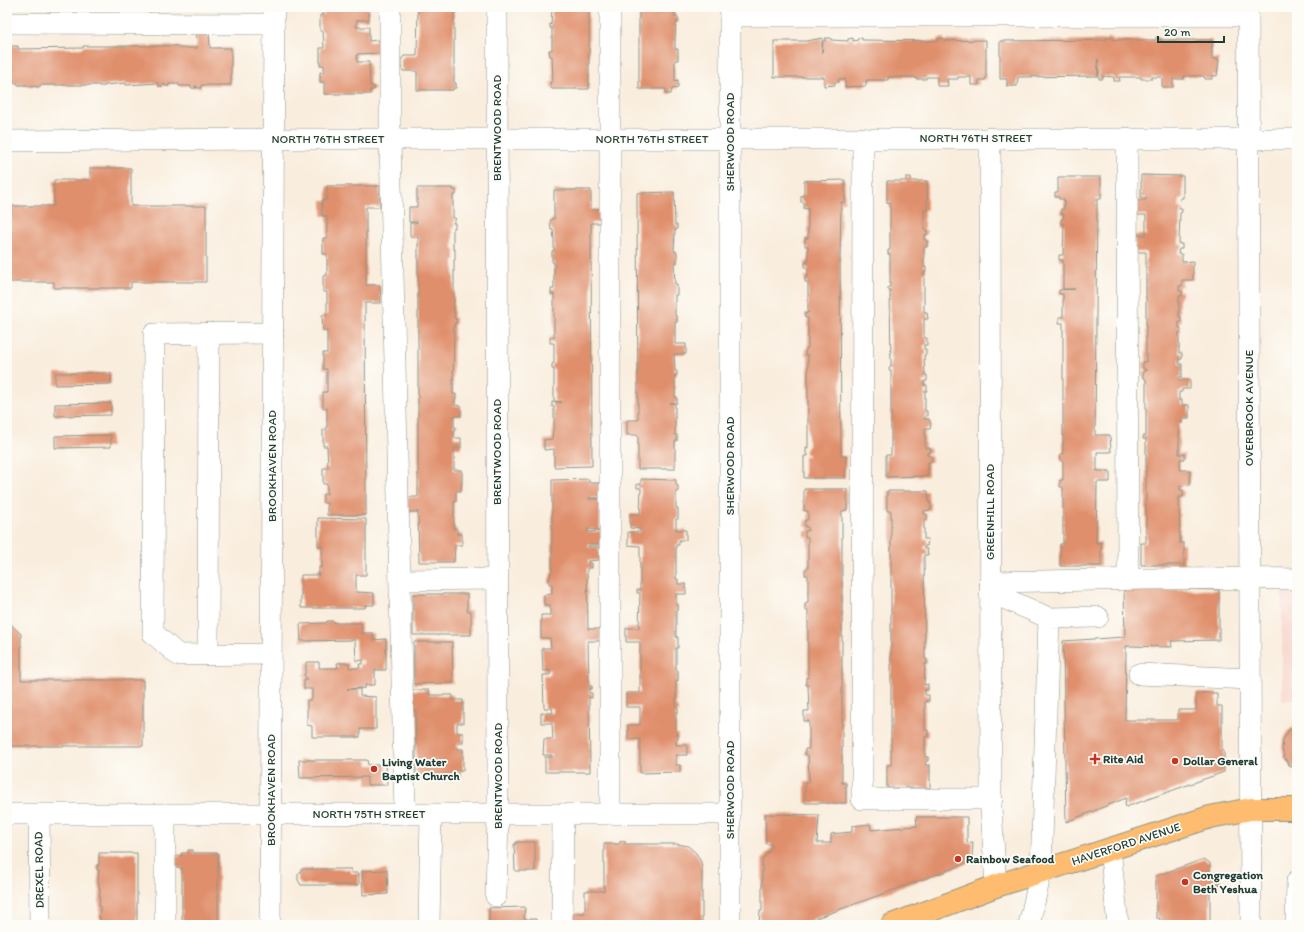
<svg xmlns="http://www.w3.org/2000/svg" width="1304" height="932" font-family="Itim,sans-serif">
	<rect width="100%" height="100%" fill="#fdfcf7"/>
	<filter id="ink" filterUnits="userSpaceOnUse"><feTurbulence type="fractalNoise" baseFrequency=".025" numOctaves="2"/><feDisplacementMap in="SourceGraphic" scale="8" xChannelSelector="R" yChannelSelector="G"/><feConvolveMatrix kernelMatrix="1 2 1 2 8 2 1 2 1" color-interpolation-filters="sRGB"/></filter>
	<filter id="wash" filterUnits="userSpaceOnUse"><feTurbulence type="fractalNoise" baseFrequency=".012" numOctaves="4" result="noise"/><feDisplacementMap in="SourceGraphic" scale="16" xChannelSelector="R" yChannelSelector="G"/><feGaussianBlur stdDeviation="0.9" result="paint"/><feColorMatrix in="noise" values="0 0 0 0 0 0 0 0 0 0 0 0 0 0 0 0 0 1.4 0 .05"/><feComposite in="paint" operator="in"/></filter>
	<g filter="url(#wash)">
		<rect width="100%" height="100%" fill="#f9eddd"/>
		<path fill="#f7d1c7" d="M1282,593H1297V699L1282,700Z"/>
		<g id="blocks">
			<g fill="#e08f6c">
				<path d="M323,7H369V20H357L356,27H369V41L379,40L380,53L357,54V62H369L370,86H374V90H370V94H324V82H320V72H324V65H320V48H324L323,31H320V15H324Z"/>
				<path d="M418,7H454V83H456V88H454L453,90H417V71H403L401,67V60L404,56H417Z"/>
				<path d="M552,7H589V89H552L551,88L550,82H553L552,56H550L549,50H552V28H550V24L551,25Z"/>
				<path d="M639,7H675V17H678V23H676L675,39V49H678V60H675V81L678,80V88L672,89L671,94H666V89H639Z"/>
				<path d="M196,32H209L210,48H231V85H201V88H197V86H195L196,88H191V86H179V84H169V86H164L165,84H163V86H158V83L126,85V83L105,85V86H99V85H40V87H36V86L29,87L28,85H18V83H7V46H18V49L83,48V46H179V48H197Z"/>
				<path d="M1156,37L1160,38V40H1212V59H1219L1217,76L1212,75V79H1205L1204,76H1184V79H1173V87H1162V77H1152V79H1141V77H1119L1120,81H1114V77L1103,76V79H1099L1098,59V76L1018,77L1017,86H1007V79H1000V41L1106,40V38H1113V40H1156Z"/>
				<path d="M822,38V53L823,41H825V38H831V40L848,41V39L853,38V41L858,40V38H862V40L938,41V39L944,38V41L986,40V77L985,80H979V85H971V77H958V79H947L948,86H937V77H926V79H916L915,77H888V80H866V86L845,87V79H839V82H835V85L824,86V77H774V41H807Z"/>
				<path d="M90,168H131V206H206V282H131V288H54V282H7V206H54V180H90Z"/>
				<path d="M1141,175L1183,176V198H1180L1179,208H1182V212L1180,213L1179,244H1182V249H1179L1178,254H1182V262L1193,261V280H1182V286H1179V291H1182V296H1179V317H1181V322H1179V328H1181V332H1179V353H1182V359H1179V364H1182V377H1179V380H1190V389H1182V392H1179V400H1182V405H1189V418H1182V423H1179V454H1185V459H1180V470H1190V485L1180,486V490H1183V497H1179L1180,543H1184V565H1141V543H1146V439H1143V436H1146V379L1143,378V371H1146V369H1143V362H1146V252H1135L1134,235H1146V215H1132V200H1146V198H1141Z"/>
				<path d="M906,177H911V181H927V210H924V230H927V235H924V240H927V247H924V267H926V272H924V312H927L928,319H924V338H927V345H924V349H926V355H924L925,375H927V381H924V385H927V391H925V411H927V416H925L924,419H929L931,424L930,429H925V448H930L931,452L927,453V455L931,456L932,462H928V476L886,477V455H891V370H889V367L891,366L890,290H888V287H890V254H888V250H890V202L887,203V181H906Z"/>
				<path d="M1058,177H1101V199H1097L1095,435H1110L1111,452H1097V471H1110V482H1097L1096,543L1101,542V566H1060V544H1063V487H1060V480H1063V461H1061L1060,454H1063V323H1059V317H1063V294H1059V290L1075,289H1063V260H1059V255H1063L1064,224H1061V219H1063L1064,214H1061V209L1064,208V199H1059V197H1055V192H1058Z"/>
				<path d="M845,180V202H841L840,256L841,456H846L845,478H804V456H808V454H806V447L808,448V355H805L806,349L808,348V318H805V313H808V282H805V276L808,277V268H805V262H808V246H805V238H808V208L804,209V202H801V196H804V181Z"/>
				<path d="M327,186H380V207H366V285H380L381,303H365L366,515H327V503H323V494H327V484H323V468H328L327,446H323V430L327,429V408H323V392H327V369H323V353H327V331H323L322,315H327V292H323V276L327,275V254H323V238H327V216H322V200H327Z"/>
				<path d="M417,188H453V190H456V195H453V217L456,219L453,223H455V228H453V249H455V260H454V318H456V324H454L453,394H456V399L454,400H455V404H454V405L461,406V416H454V427H456L455,431H454V438H461V448H454V470H462V480L461,491H456V502H454V529H457V534H462V545H455L454,562H419L418,512H407V497H418V237H410V223H417L418,222H409V207H417Z"/>
				<path d="M554,190H591V210L600,209L604,223H591L592,466L554,467V449L544,450V440L552,439L553,429H554V407H552V402H562L554,401V369H552V364L554,363V343H550V337H554V294H551V289H554V262H552V251H554V239L553,230H551L550,223L551,219H554Z"/>
				<path d="M674,192L675,225H677V230H675L674,251L677,252V263H674L675,284H677V295H675V316H677V322H675V344H686V354H674L675,371H677V375H675V397H677V403H670H675V435H677V441H675V469H638V435H627V420H638L637,193Z"/>
				<path d="M55,373H111V384L55,385Z"/>
				<path d="M111,403V415L55,416V404Z"/>
				<path d="M111,435V447L55,448V436Z"/>
				<path d="M589,479V483H600L601,498H589V499H600V530L588,529V532L601,531V545H589L588,547H599V560L588,561V563H592V568H587L588,629H601V641H588L589,686H592V689H589V693H592V698L589,697L590,772H545V757H552V755H543L544,739H553L552,723H541V713H553L552,708H544L543,675H550V670L543,671L542,648H551L550,638H541V615H550V605H544V595L552,594V584H549V578H550L551,572H552V480Z"/>
				<path d="M641,479L676,480V485L678,486V491L676,492V508H678V519H676V530H686V540H679V545H676V579H678V584H686V594H676V605H678V610H676V637H678V648H676V670H678V681L676,680V707L678,708V712H676V734H678V739L676,740V745H687V755H676V765H680V772L640,773V739H628V725H640V707H626V693H640V642H626V628H639L640,593H637V590H640V546L628,545V532H640V529L630,528V514H640L641,488H637V484H641Z"/>
				<path d="M804,489H847V510L842,511V783H846V803H805V782H809L808,755H805V749H809V721H804V711H809L808,685H806V677L808,678V610H805V603L808,602V575H805V569H808V537H805V531H808V527H805V520H808V511H804Z"/>
				<path d="M887,491H928L929,503H931V510L924,511V514H927V520H924V539H928L927,546H925L924,549H927L928,555H924L925,657V659H927V664H925L924,685L928,684V690H925V695H929V701H925V730H928V736L925,737V757H928V761H926L925,765H930V788H887V765H891V511H887Z"/>
				<path d="M318,518L366,519V575H356V592L374,593V605H365V608H301V575H319V567H322V546H318Z"/>
				<path d="M1124,588L1219,590V640L1171,641L1172,647L1126,646L1125,720H1178V710H1196V693H1217V706H1222V750H1224V772L1126,807L1125,804L1126,798L1066,822L1063,641L1125,637Z"/>
				<path d="M413,594H467V611H471V635H413Z"/>
				<path d="M7,621L21,634V680H143V746H7Z"/>
				<path d="M328,621H332L336,623H361V633H373V640L386,639V670H375V685H365V688L347,689H360V696L376,697V729H360V737H312V726L307,725V700H312V689H304V679H307L304,675L306,671V662H319V668H338L337,663H349V668H360L359,664H363V660L356,661L355,640L301,641L300,624L325,623Z"/>
				<path d="M414,642H452L453,683L414,684Z"/>
				<path d="M410,690H429V695H453V700H463V723H457V733H463V743H458L457,749H463V771H458V777H416V710H409Z"/>
				<path d="M1297,725V770L1289,765L1284,757L1282,748L1283,740L1289,730Z"/>
				<path d="M299,760H367L368,765H386L387,785H367V777L300,778Z"/>
				<path d="M765,814L819,815L817,843H831V834L852,832V826L870,824L871,830L917,826L916,817H967V843L973,842L972,858L971,861L968,863L797,925H759L760,911H762V860L772,847L771,844H766Z"/>
				<path d="M620,841H625V844H677L688,846L696,853L701,862L702,870V925H570L571,913H585V891H604V844H620Z"/>
				<path d="M516,842H535V871H515L514,844H516Z"/>
				<path d="M188,850H193V853H218V925H182V868H172V856H181L182,853H188Z"/>
				<path d="M99,853H137V925H100V917L99,918L100,910V906H99L100,891L98,880L99,870H97V865H99Z"/>
				<path d="M1204,859L1210,863V873H1220V885H1210V925H1159L1160,918H1156V876Z"/>
				<path d="M301,869H351V873H359V885H301L298,880V874L301,871Z"/>
				<path d="M387,870L388,894L363,895L362,871Z"/>
				<path d="M525,907L524,919H536V925H489V908Z"/>
				<path d="M1045,922L1058,924V925H1044Z"/>
			</g>
		</g>
	</g>
	<g filter="url(#ink)">
		<use href="#blocks" fill-opacity="0" stroke="#8c9588" stroke-width="1"/>
		<g fill="none" stroke-linecap="round" stroke-linejoin="round">
			<defs>
				<g id="minor">
					<path d="M390,7V139L405,814"/>
					<path d="M730,7V925"/>
					<path d="M1248,7L1251,925"/>
					<path d="M730,16H1248"/>
					<path d="M7,23L274,24"/>
					<path d="M863,138L862,799H992"/>
					<path d="M990,138L991,808L996,886"/>
					<path d="M1127,138L1128,579"/>
					<path d="M7,141L274,139H1297"/>
					<path d="M400,580L497,579"/>
					<path d="M990,582C1092,580 1195,577 1297,579"/>
					<path d="M990,592L1049,618"/>
					<path d="M208,654L209,333"/>
					<path d="M271,654L178,655L153,633L154,334L273,333"/>
					<path d="M1139,674L1250,679"/>
					<path d="M7,814H730"/>
					<path d="M165,814V925"/>
					<path d="M610,814V7"/>
					<path d="M39,815L40,925"/>
					<path d="M1110,849L1118,925"/>
					<path d="M496,896L498,813L497,7"/>
					<path d="M562,923L563,814"/>
					<path d="M270,925L274,7"/>
					<path d="M429,925L431,814"/>
					<path d="M1029,925L1041,872L1049,618L1098,617"/>
					<path d="M1296,925L1297,881"/>
				</g>
				<path id="major" d="M892,925L996,886L1210,817L1251,809H1297"/>
			</defs>
			<use href="#minor" stroke="#8c9588" stroke-width="22"/>
			<use href="#major" stroke="#8c9588" stroke-width="24"/>
			<use href="#minor" stroke="#fff" stroke-width="21"/>
			<use href="#major" stroke="#febc70" stroke-width="22"/>
		</g>
	</g>
	<g fill="#c8321e" stroke="#fdfcf7" stroke-width="1.5">
		<path d="M1093 753h4v4h4v4h-4v4h-4v-4h-4v-4h4z"/>
		<circle cx="1175" cy="761" r="4"/>
		<circle cx="374" cy="769" r="4"/>
		<circle cx="958" cy="859" r="4"/>
		<circle cx="1185" cy="882" r="4"/>
	</g>
	<g text-anchor="middle" stroke-width="3.5" stroke-linejoin="round" paint-order="stroke">
		<g font-size="12" fill="#1f3d34" stroke="#fdfcf7">
			<text transform="translate(497 128) rotate(-90)" y="4">BRENTWOOD ROAD</text>
			<text x="976" y="142">NORTH 76TH STREET</text>
			<text x="328" y="143">NORTH 76TH STREET</text>
			<text x="652" y="143">NORTH 76TH STREET</text>
			<text transform="translate(730 142) rotate(-90)" y="4">SHERWOOD ROAD</text>
			<text transform="translate(1249 408) rotate(-90)" y="4">OVERBROOK AVENUE</text>
			<text transform="translate(497 452) rotate(-90)" y="4">BRENTWOOD ROAD</text>
			<text transform="translate(272 466) rotate(-90)" y="4">BROOKHAVEN ROAD</text>
			<text transform="translate(730 466) rotate(-90)" y="4">SHERWOOD ROAD</text>
			<text transform="translate(990 512) rotate(-90)" y="4">GREENHILL ROAD</text>
			<text transform="translate(498 776) rotate(-90)" y="4">BRENTWOOD ROAD</text>
			<text transform="translate(271 790) rotate(-90)" y="4">BROOKHAVEN ROAD</text>
			<text transform="translate(730 790) rotate(-90)" y="4">SHERWOOD ROAD</text>
			<text x="369" y="818">NORTH 75TH STREET</text>
			<text transform="translate(1126 844) rotate(-18)" y="4">HAVERFORD AVENUE</text>
			<text transform="translate(39 870) rotate(-91)" y="4">DREXEL ROAD</text>
		</g>
		<g font-size="12" font-weight="bold" fill="#1f3d34" stroke="#fdfcf7" text-anchor="start">
			<text x="1103" y="763">Rite Aid</text>
			<text x="1183" y="765">Dollar General</text>
			<text x="382" y="766">Living Water<tspan x="382" dy="14">Baptist Church</tspan></text>
			<text x="966" y="863">Rainbow Seafood</text>
			<text x="1193" y="879">Congregation<tspan x="1193" dy="14">Beth Yeshua</tspan></text>
		</g>
	</g>
	<rect width="1304" height="932" fill="none" stroke="#fdfcf7" stroke-width="24"/>
	<path d="M1158 36v6h66v-6" fill="none" stroke="#1f3d34" stroke-width="2"/>
	<text x="1164" y="36" font-size="12" fill="#1f3d34" stroke="#fdfcf7" stroke-width="3" paint-order="stroke">20 m</text>
</svg>
